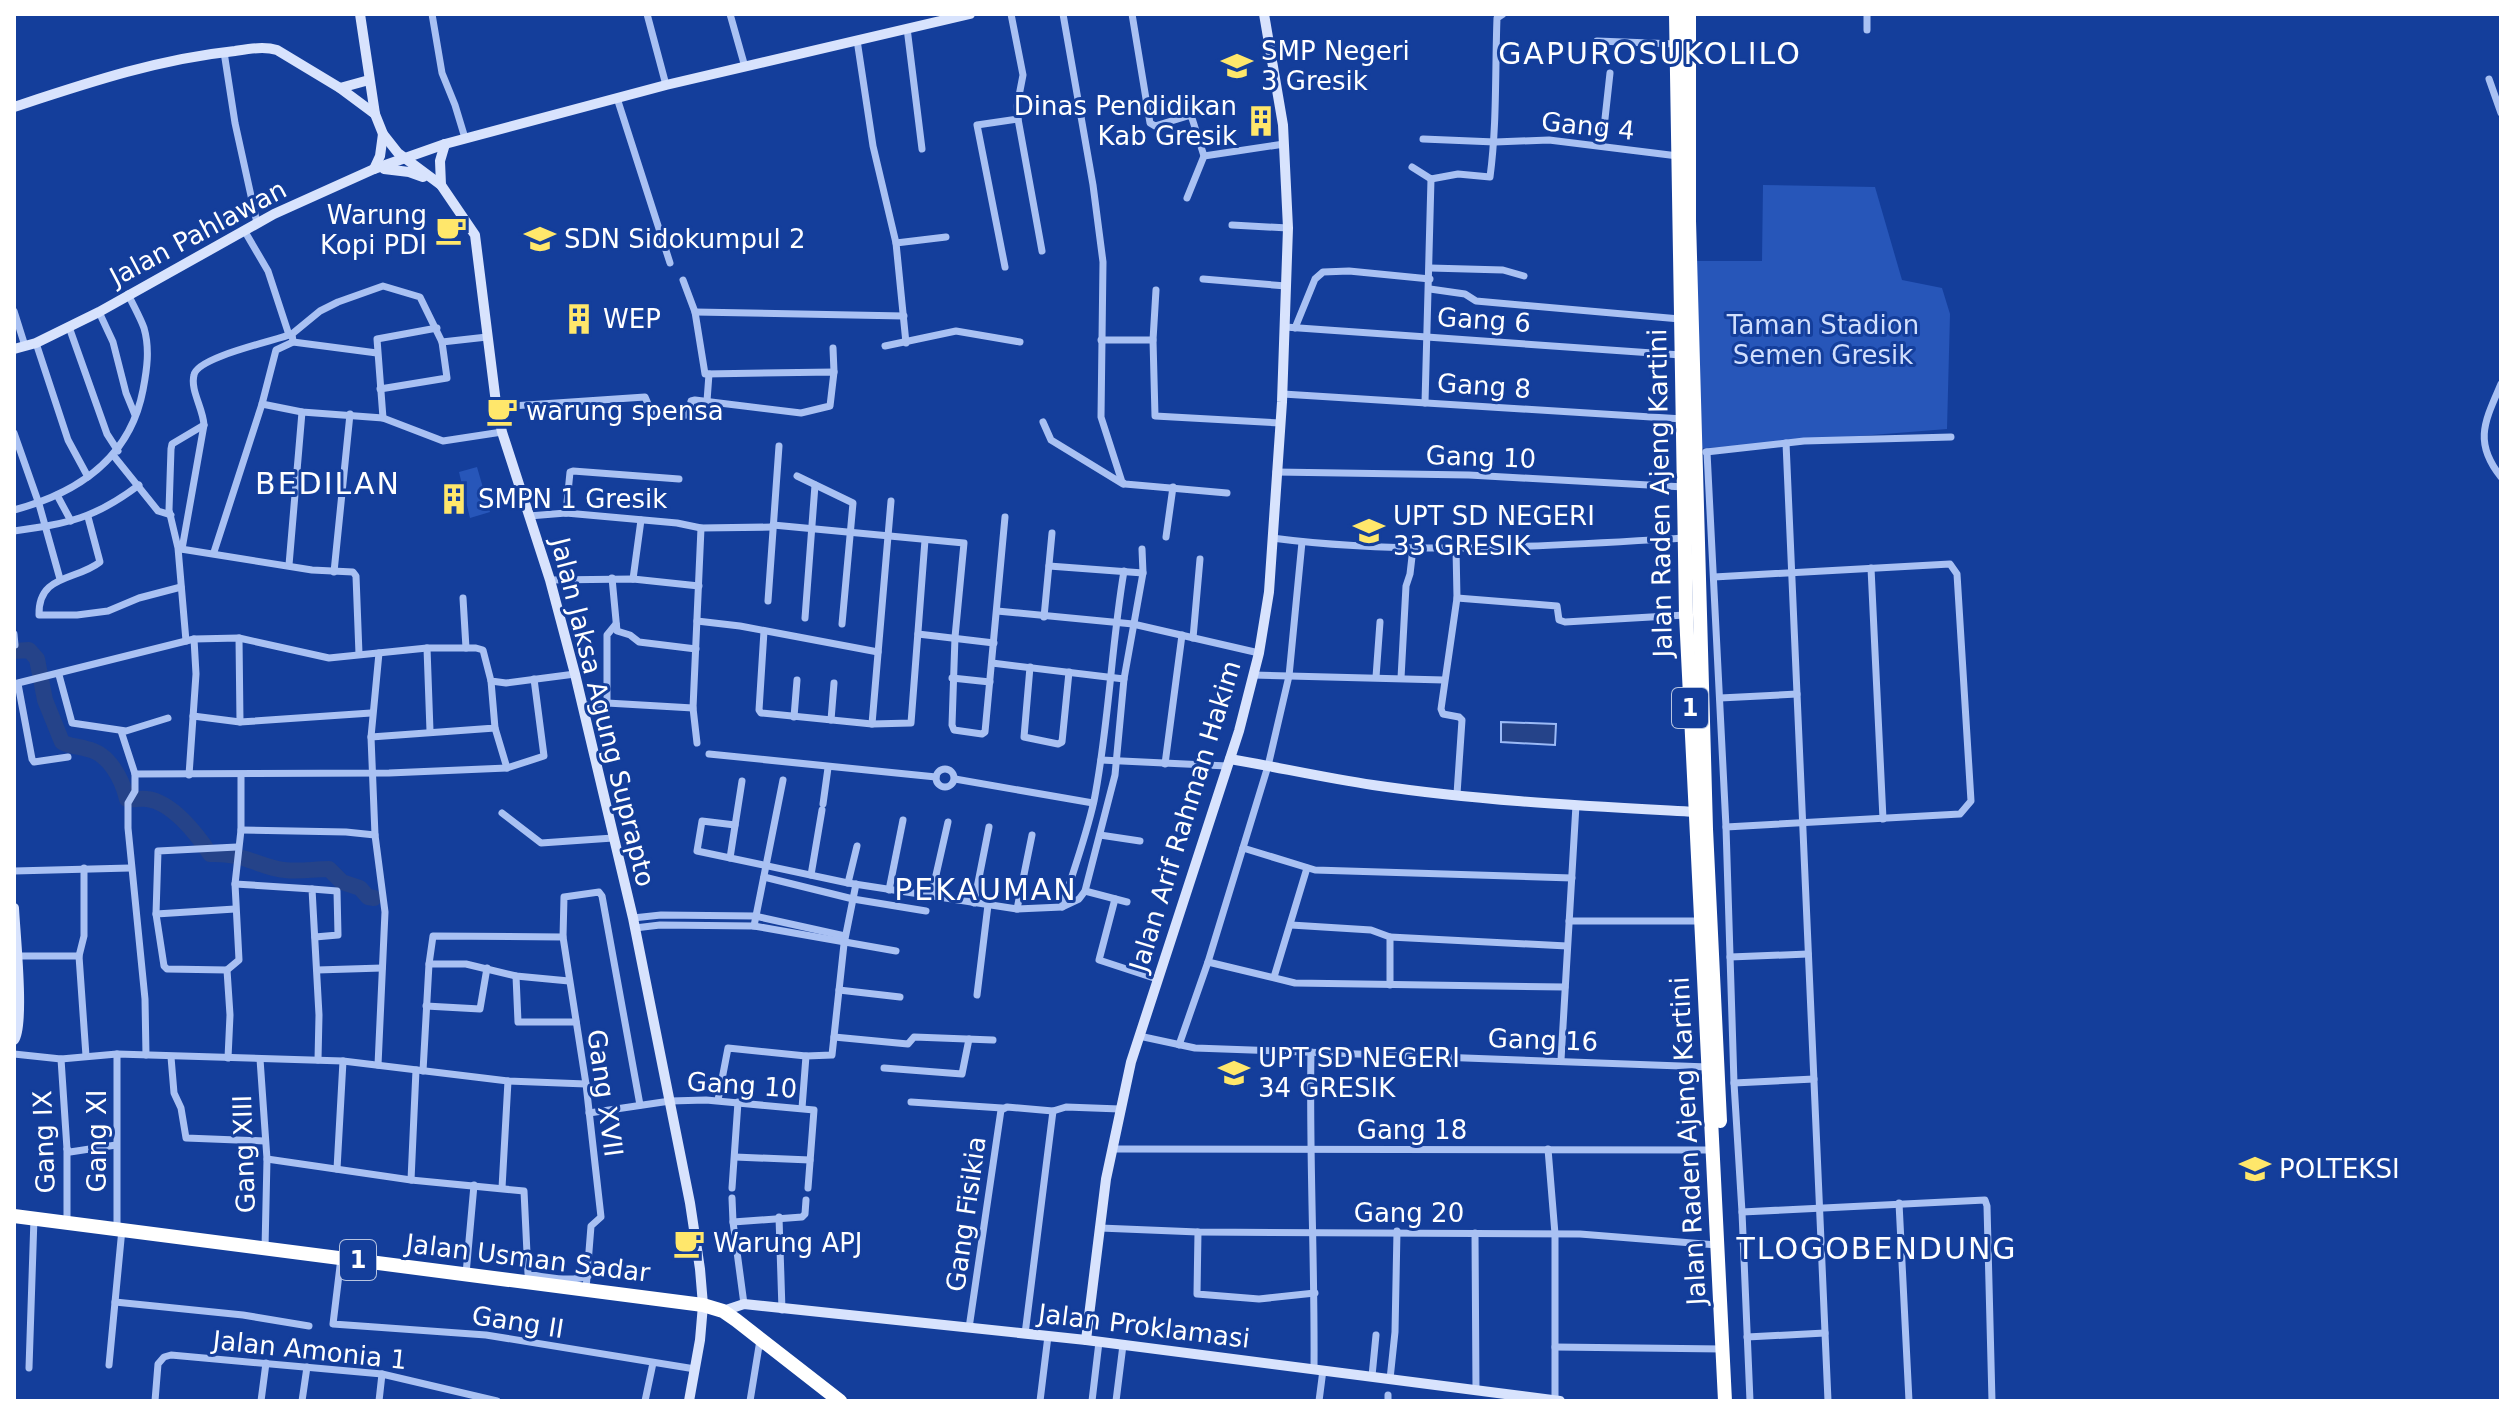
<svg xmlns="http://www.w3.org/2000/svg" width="2515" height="1415" font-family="'DejaVu Sans',sans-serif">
	<rect width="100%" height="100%" fill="#143e9b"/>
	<g fill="#2756b9">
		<path d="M1763,185L1875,187L1902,280L1942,288L1950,314L1947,429L1695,449L1691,261H1762Z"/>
		<path d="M477,467L490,512L470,518L459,472Z"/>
	</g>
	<path fill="#254389" stroke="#9bbaf6" stroke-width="2" d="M1501,722L1556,724L1555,745L1501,742Z"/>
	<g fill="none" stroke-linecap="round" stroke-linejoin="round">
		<path stroke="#254389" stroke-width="16" d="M14,651L29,650L37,659L45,700L62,742C71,747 78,746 87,749C109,753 122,779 127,799C134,800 140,798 147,799C172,802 197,834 210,854C242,853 251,863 278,869C294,873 312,869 329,869L342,882L360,888L368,897L374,898"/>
		<g stroke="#a9c1f3" stroke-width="7">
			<path d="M432,14L442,73L455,105L465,138"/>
			<path d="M647,14L666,85"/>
			<path d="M730,14L745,67"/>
			<path d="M1011,14L1023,75L1017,106L1018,119L1042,251"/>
			<path d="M1063,14L1093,185L1103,262L1101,417L1122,482L1125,484L1227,493"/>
			<path d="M1132,14L1150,123L1155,126L1191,115L1204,156"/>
			<path d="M907,28L922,149"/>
			<path d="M1867,30V14"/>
			<path d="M857,40L873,146L896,243L906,343"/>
			<path d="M1597,41L1676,44"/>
			<path d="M224,52L235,123L257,223"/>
			<path d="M2489,79L2501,113"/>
			<path d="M617,98L670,263"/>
			<path d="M1423,139L1495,142L1549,140L1678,156"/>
			<path d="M1602,146L1610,73"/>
			<path d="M1412,167L1431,179L1458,174L1490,177C1497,125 1495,71 1497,18L1503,14"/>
			<path d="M1187,198L1204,156L1284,144"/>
			<path d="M1232,225L1288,228"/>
			<path d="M244,230L268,271L289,335"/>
			<path d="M896,243L946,237"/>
			<path d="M1005,267L977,125L1018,119"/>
			<path d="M1430,268L1503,270L1524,276"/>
			<path d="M1203,279L1286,286"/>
			<path d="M1430,289L1465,294L1476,301L1680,319"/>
			<path d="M1156,290L1153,340L1155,416L1280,423"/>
			<path d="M14,311L25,346"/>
			<path d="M99,312L113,342L126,393L135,415"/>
			<path d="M695,312L904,316"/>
			<path d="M69,327L107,434L118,451"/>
			<path d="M1285,327L1681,355"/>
			<path d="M1295,328L1315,279L1323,272L1349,271L1430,279"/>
			<path d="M1101,340H1153"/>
			<path d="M293,342L292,334L320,311L338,302L383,286L420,297L442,342L447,378L380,389"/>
			<path d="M442,342L487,337"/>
			<path d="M36,343L68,440L88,477"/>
			<path d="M885,346L956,331L1020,342"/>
			<path d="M833,348L834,372"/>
			<path d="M2501,384C2485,421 2473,442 2501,477"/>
			<path d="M1283,394L1683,419"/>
			<path d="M707,401L709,374"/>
			<path d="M1425,403L1431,179"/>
			<path d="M262,404L302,412L383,418L443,441L502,432"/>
			<path d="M496,407L645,397L652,413L656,416L689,415L691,401L695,400L801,413L830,406L834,372L705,374L695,312L683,280"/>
			<path d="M383,418L377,339L437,328"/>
			<path d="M1043,422L1051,440L1123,484"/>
			<path d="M14,433L39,504L60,579"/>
			<path d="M1786,443L1828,1401"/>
			<path d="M1706,452L1804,441L1951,437"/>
			<path d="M1707,452L1726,827L1734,1083L1742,1212L1750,1401"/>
			<path d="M113,455L158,511L171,515"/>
			<path d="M1276,472L1469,475L1684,487"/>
			<path d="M797,476L853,503L842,624"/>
			<path d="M57,495L71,521"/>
			<path d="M14,510C78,493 130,458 143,390C147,369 150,349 144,328C140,317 133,305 128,294"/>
			<path d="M566,513L570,472L573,471L679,479"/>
			<path d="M529,516L566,513L677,523L701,528L773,527"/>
			<path d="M88,517L100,562C76,581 38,574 39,615H77L108,611L139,598L181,587"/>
			<path d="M773,525L964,543L955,637L952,725L954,730L982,734L985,732L1005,517"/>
			<path d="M14,531C69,523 94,519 139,485"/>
			<path d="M1166,537L1173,487"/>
			<path d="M1272,538C1409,556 1547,546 1685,538"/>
			<path d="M1456,548L1457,598L1441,709L1443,714L1459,717L1462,720L1457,794"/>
			<path d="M181,549L312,570L353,572L356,576L359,654"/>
			<path d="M182,549L204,425C203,408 190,390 194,375C197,357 274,341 292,334"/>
			<path d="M214,552L262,404L276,350L293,342L377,353"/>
			<path d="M289,565L302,412"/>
			<path d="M1049,566L1143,573"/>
			<path d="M1871,568L1883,819"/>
			<path d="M334,572L350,414"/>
			<path d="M1714,577L1950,564L1957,574L1971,801L1960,814L1726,827"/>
			<path d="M612,578L617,631L630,635L639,642L696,649"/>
			<path d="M633,579L641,520"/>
			<path d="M550,580L633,579L699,586"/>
			<path d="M463,598L466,648"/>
			<path d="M1457,598L1557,606L1559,620L1565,622L1685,615"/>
			<path d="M768,601L779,446"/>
			<path d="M997,611L1133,624L1259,653"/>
			<path d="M1044,617L1052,533"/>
			<path d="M805,618L815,485"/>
			<path d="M697,621L740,626L878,652"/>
			<path d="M764,631L759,710L761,713L872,724L911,723L925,540"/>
			<path d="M14,634L15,645"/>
			<path d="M918,634L994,643"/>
			<path d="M239,638L240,722"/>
			<path d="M1193,638L1200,559"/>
			<path d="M186,641L178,548L169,510L171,449L172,444L204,425"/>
			<path d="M427,648L430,731"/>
			<path d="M992,663L1124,679"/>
			<path d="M1030,667L1024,737L1058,744L1062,742L1069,672"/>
			<path d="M59,675L72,723L126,731L168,718"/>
			<path d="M1253,675L1444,680"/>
			<path d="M1376,677L1380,622"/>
			<path d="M952,678L990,682"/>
			<path d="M1401,678L1406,586L1410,574L1413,548"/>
			<path d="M14,684L194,639L239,638L329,658L427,648H476L483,650L491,681L506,683L575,674"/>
			<path d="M18,684L32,759L34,762L68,757"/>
			<path d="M1720,698L1797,694"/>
			<path d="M607,703V635L616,624"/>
			<path d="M582,706L607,703L693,708"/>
			<path d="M193,716L240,722L371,713"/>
			<path d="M794,717L797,680"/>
			<path d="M831,720L834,683"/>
			<path d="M872,724L891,501"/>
			<path d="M121,731L135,774"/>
			<path d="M371,737L495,728L491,681"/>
			<path d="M697,743L693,708L701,528"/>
			<path d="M709,754L936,777"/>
			<path d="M1101,760L1227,766"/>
			<path d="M1165,764L1182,635"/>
			<path d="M507,768L544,756L534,679"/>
			<circle cx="945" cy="778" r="9"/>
			<path d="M189,775L196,674L194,639"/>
			<path d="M955,779L1093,803"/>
			<path d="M823,804L828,768"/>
			<path d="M502,813L541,843L613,838"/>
			<path d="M735,825L702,821L697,851L848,883L1017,909L1062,907L1079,899L1085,891L1115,775L1124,679L1143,573L1142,549"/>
			<path d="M241,830L346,832L375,835"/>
			<path d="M1100,835L1140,841"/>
			<path d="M1243,848L1315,870L1572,878"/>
			<path d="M730,858L742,781"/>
			<path d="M84,868V936L79,956L86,1056"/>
			<path d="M14,871L130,868"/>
			<path d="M811,875L822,810"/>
			<path d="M764,877L853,899L926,911"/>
			<path d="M848,883L857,846"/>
			<path d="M235,884L312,889L319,1015L318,1060"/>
			<path d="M312,889L337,891L338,935L315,937"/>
			<path d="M889,890L903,820"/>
			<path d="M1085,891L1127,902"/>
			<path d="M931,897L948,822"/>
			<path d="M1115,899L1099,960L1157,979"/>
			<path d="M974,903L989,827"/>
			<path d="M1062,907C1073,872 1086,837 1094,801C1109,725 1111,647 1124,571"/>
			<path d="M1017,909L1032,835"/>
			<path d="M156,914L235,909"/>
			<path d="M633,918L661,915L755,916L845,936"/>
			<path d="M1569,921H1700"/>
			<path d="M1291,925L1371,930L1390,937V985"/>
			<path d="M754,926L783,780"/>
			<path d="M635,928L660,925L754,926L896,951"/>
			<path d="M1390,937L1567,946"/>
			<path d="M16,956H79"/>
			<path d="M1730,957L1808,954"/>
			<path d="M1208,962L1295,983L1565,987"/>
			<path d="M429,964H466L516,976L569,981"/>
			<path d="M227,970L167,969L164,966L156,914L158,851L237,847"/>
			<path d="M317,970L382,968"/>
			<path d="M516,976L518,1022H576"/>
			<path d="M1274,977L1307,868"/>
			<path d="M839,990L900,997"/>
			<path d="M977,995L988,905"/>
			<path d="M426,1006L480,1009L487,968"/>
			<path d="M1139,1036L1195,1048L1708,1067"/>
			<path d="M834,1037L908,1044L914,1037L993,1040"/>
			<path d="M1179,1045L1208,962L1268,766L1289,676L1302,542"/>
			<path d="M1311,1052C1309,1158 1315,1263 1314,1369"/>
			<path d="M14,1054L61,1059L117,1054L343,1061L508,1081L586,1084"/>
			<path d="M146,1055L145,999L128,828V803L135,791V774L389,773L507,768L495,728"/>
			<path d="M171,1057L174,1093L181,1108L186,1138L265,1141"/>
			<path d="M228,1058L230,1015L227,970L239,960L235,884L241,830V775"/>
			<path d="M61,1059L67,1149V1223"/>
			<path d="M260,1059L267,1159L265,1248"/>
			<path d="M1561,1060L1576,805"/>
			<path d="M378,1065L385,912L375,835L371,737L379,653"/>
			<path d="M884,1068L962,1074L969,1039"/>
			<path d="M423,1071L429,964L433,936L563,937"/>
			<path d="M1734,1083L1814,1079"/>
			<path d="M718,1100L728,1048L806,1056L832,1055L844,944L856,884"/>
			<path d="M911,1102L1002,1108"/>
			<path d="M802,1108L806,1056"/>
			<path d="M1053,1111L1066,1107L1120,1109"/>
			<path d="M589,1113L670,1101L706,1100L814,1110L808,1188"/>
			<path d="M67,1149L70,1152L116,1145"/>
			<path d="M1112,1149L1712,1150"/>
			<path d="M1548,1149L1555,1234V1400"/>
			<path d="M735,1157L810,1160"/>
			<path d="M267,1159L411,1180L524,1191L528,1274C544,1278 573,1282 588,1276"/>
			<path d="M337,1169L343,1061"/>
			<path d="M411,1180L416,1070"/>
			<path d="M502,1188L508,1081"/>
			<path d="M732,1188L738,1102"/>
			<path d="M732,1198L733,1222L744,1304"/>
			<path d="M1899,1203L1909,1401"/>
			<path d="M1742,1212L1985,1200L1987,1206L1992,1401"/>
			<path d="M779,1217L782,1310"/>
			<path d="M733,1222L802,1217L805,1214L806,1200"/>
			<path d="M1100,1228L1198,1232L1580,1234L1717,1245"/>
			<path d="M117,1229V1054"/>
			<path d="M1198,1232L1197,1294L1259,1299L1315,1293"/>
			<path d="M1475,1233L1476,1390"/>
			<path d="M341,1258L333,1324L486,1335L695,1369"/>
			<path d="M466,1274L474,1185"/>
			<path d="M586,1289L591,1226L601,1217L586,1084L563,937L564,897L599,892L602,896L640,1105"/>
			<path d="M115,1302L243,1315L309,1326"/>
			<path d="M969,1328L1001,1110L1007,1107L1053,1111L1025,1334"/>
			<path d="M1747,1337L1825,1333"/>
			<path d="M1555,1347L1723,1349"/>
			<path d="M109,1365L122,1229"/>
			<path d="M29,1368L34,1218"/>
			<path d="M1372,1376L1376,1335"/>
			<path d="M1390,1379L1395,1332L1397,1231"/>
			<path d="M155,1401L158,1364L164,1357L171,1355L382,1374L497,1401"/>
			<path d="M261,1401L266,1363"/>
			<path d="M302,1401L307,1367"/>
			<path d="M379,1401L382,1374"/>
			<path d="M645,1401L653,1363"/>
			<path d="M750,1401L760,1340"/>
			<path d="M1040,1401L1048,1336"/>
			<path d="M1092,1401L1099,1342"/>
			<path d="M1116,1401L1123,1345"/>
			<path d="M1319,1401L1323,1370"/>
			<path d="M1388,1401V1395"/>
		</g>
		<g stroke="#d8e3fd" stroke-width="10">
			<path d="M360,14L375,114L383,134L398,153L441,185L475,235L496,403L502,432L550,580L575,674L633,918L690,1203L700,1269L703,1305L700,1340L689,1401"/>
			<path d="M340,88L369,80"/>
			<path d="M14,107C87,83 158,59 235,51C248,49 264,46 277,50L340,88L375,114"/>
			<path d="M374,169L380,156L383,134"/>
			<path d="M384,169L409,172L423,177"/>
			<path d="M441,185L440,161L445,144"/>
			<path d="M14,349L36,343L99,312L274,214L374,169L445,144L666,85L970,14"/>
			<path d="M1230,759C1277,767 1325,778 1373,785C1480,801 1587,806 1695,812"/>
			<path d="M14,908C15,931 25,1026 14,1040"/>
			<path d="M723,1311L744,1304L1086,1340L1560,1401"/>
			<path d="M1086,1340L1106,1179L1131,1062L1239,731L1259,653L1269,592L1282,402L1288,228L1283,125L1264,14"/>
		</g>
		<g stroke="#fff" stroke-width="14">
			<path d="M1676,14L1686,615L1725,1401"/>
			<path d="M1689,14V221L1706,829L1720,1121"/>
			<path d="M14,1216L703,1305L723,1311L736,1320L840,1401"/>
		</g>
	</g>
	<defs>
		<symbol id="school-bare" viewBox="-9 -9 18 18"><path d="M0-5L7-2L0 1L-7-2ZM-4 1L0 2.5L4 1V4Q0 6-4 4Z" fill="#ffe76b" stroke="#143e9b" stroke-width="2.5" paint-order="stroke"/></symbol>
		<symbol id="building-bare" viewBox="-9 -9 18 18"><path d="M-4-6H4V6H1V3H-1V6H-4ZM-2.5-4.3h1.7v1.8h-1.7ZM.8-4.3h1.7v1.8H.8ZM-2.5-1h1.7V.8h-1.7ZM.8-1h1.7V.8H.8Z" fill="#ffe76b" stroke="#143e9b" stroke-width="2.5" paint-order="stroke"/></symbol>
		<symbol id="cafe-bare" viewBox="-9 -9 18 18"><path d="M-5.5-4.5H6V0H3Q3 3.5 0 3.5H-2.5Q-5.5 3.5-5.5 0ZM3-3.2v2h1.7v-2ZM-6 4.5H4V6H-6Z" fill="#ffe76b" stroke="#143e9b" stroke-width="2.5" paint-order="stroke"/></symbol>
		<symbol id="university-bare" viewBox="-9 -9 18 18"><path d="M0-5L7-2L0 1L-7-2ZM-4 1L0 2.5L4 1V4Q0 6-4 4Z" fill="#ffe76b" stroke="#143e9b" stroke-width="2.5" paint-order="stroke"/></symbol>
	</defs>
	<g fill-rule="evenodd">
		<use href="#school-bare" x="1215" y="44" width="44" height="44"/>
		<use href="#building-bare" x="1239" y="99" width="44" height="44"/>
		<use href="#cafe-bare" x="429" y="208" width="44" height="44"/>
		<use href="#school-bare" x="518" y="217" width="44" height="44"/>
		<use href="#building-bare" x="557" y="297" width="44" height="44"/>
		<use href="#cafe-bare" x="480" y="389" width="44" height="44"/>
		<use href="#building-bare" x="432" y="477" width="44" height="44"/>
		<use href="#school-bare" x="1347" y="509" width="44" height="44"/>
		<use href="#school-bare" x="1212" y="1051" width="44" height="44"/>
		<use href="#university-bare" x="2233" y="1147" width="44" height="44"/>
		<use href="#cafe-bare" x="667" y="1221" width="44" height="44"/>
	</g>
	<g text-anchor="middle" stroke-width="6" stroke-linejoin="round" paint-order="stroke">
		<g fill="#143e9b" stroke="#b8c5e1" stroke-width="2">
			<rect x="1672" y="688" width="36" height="40" rx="6"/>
			<rect x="340" y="1240" width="36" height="40" rx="6"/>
		</g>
		<g font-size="24" font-weight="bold" fill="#fff">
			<text x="1690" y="716">1</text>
			<text x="358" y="1268">1</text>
		</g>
		<g font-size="26" fill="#fff" stroke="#143e9b" text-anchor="start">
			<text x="1261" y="60">SMP Negeri<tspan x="1261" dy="30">3 Gresik</tspan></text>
			<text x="1237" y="115" text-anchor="end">Dinas Pendidikan<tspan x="1237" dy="30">Kab Gresik</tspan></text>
			<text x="427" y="224" text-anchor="end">Warung<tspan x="427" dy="30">Kopi PDI</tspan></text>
			<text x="564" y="248">SDN Sidokumpul 2</text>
			<text x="603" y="328">WEP</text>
			<text x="526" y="420">warung spensa</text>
			<text x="478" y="508">SMPN 1 Gresik</text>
			<text x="1393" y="525">UPT SD NEGERI<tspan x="1393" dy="30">33 GRESIK</tspan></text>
			<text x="1258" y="1067">UPT SD NEGERI<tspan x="1258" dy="30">34 GRESIK</tspan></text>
			<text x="2279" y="1178">POLTEKSI</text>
			<text x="713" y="1252">Warung APJ</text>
		</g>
		<g font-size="26" fill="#fff" stroke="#143e9b">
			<text transform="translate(1588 126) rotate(6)" y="9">Gang 4</text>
			<text transform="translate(198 233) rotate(-28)" y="9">Jalan Pahlawan</text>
			<text transform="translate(1484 320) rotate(4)" y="9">Gang 6</text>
			<text transform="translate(1484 386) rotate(4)" y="9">Gang 8</text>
			<text transform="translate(1481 457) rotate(2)" y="9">Gang 10</text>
			<text transform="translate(1660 493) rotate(-91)" y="9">Jalan Raden Ajeng Kartini</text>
			<text transform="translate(603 712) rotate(76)" y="9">Jalan Jaksa Agung Suprapto</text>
			<text transform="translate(1185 816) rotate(-73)" y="9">Jalan Arif Rahman Hakim</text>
			<text transform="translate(1543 1040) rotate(2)" y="9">Gang 16</text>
			<text transform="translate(742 1085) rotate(4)" y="9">Gang 10</text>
			<text transform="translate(605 1093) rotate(82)" y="9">Gang XVII</text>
			<text x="1412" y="1139">Gang 18</text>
			<text transform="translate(97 1141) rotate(-90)" y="9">Gang XI</text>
			<text transform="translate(1688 1141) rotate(-93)" y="9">Jalan Raden Ajeng Kartini</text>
			<text transform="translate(44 1142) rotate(-92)" y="9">Gang IX</text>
			<text transform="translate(244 1154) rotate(-92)" y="9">Gang XIII</text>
			<text x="1409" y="1222">Gang 20</text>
			<text transform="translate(966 1214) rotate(-82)" y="9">Gang Fisikia</text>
			<text transform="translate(528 1258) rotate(7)" y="9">Jalan Usman Sadar</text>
			<text transform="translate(518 1322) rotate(9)" y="9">Gang II</text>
			<text transform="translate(1144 1326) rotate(7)" y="9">Jalan Proklamasi</text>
			<text transform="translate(310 1350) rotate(6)" y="9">Jalan Amonia 1</text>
		</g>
		<g font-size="26" fill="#d1dffd" stroke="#143e9b">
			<text x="1823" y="334">Taman Stadion<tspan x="1823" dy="30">Semen Gresik</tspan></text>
		</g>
		<g font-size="30" letter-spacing="2" fill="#fff" stroke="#143e9b">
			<text x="1650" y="64">GAPUROSUKOLILO</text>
			<text x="328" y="494">BEDILAN</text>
			<text x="986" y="900">PEKAUMAN</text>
			<text x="1877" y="1259">TLOGOBENDUNG</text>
		</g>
	</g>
	<rect width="2515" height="1415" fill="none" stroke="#ffffff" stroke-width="32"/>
</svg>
